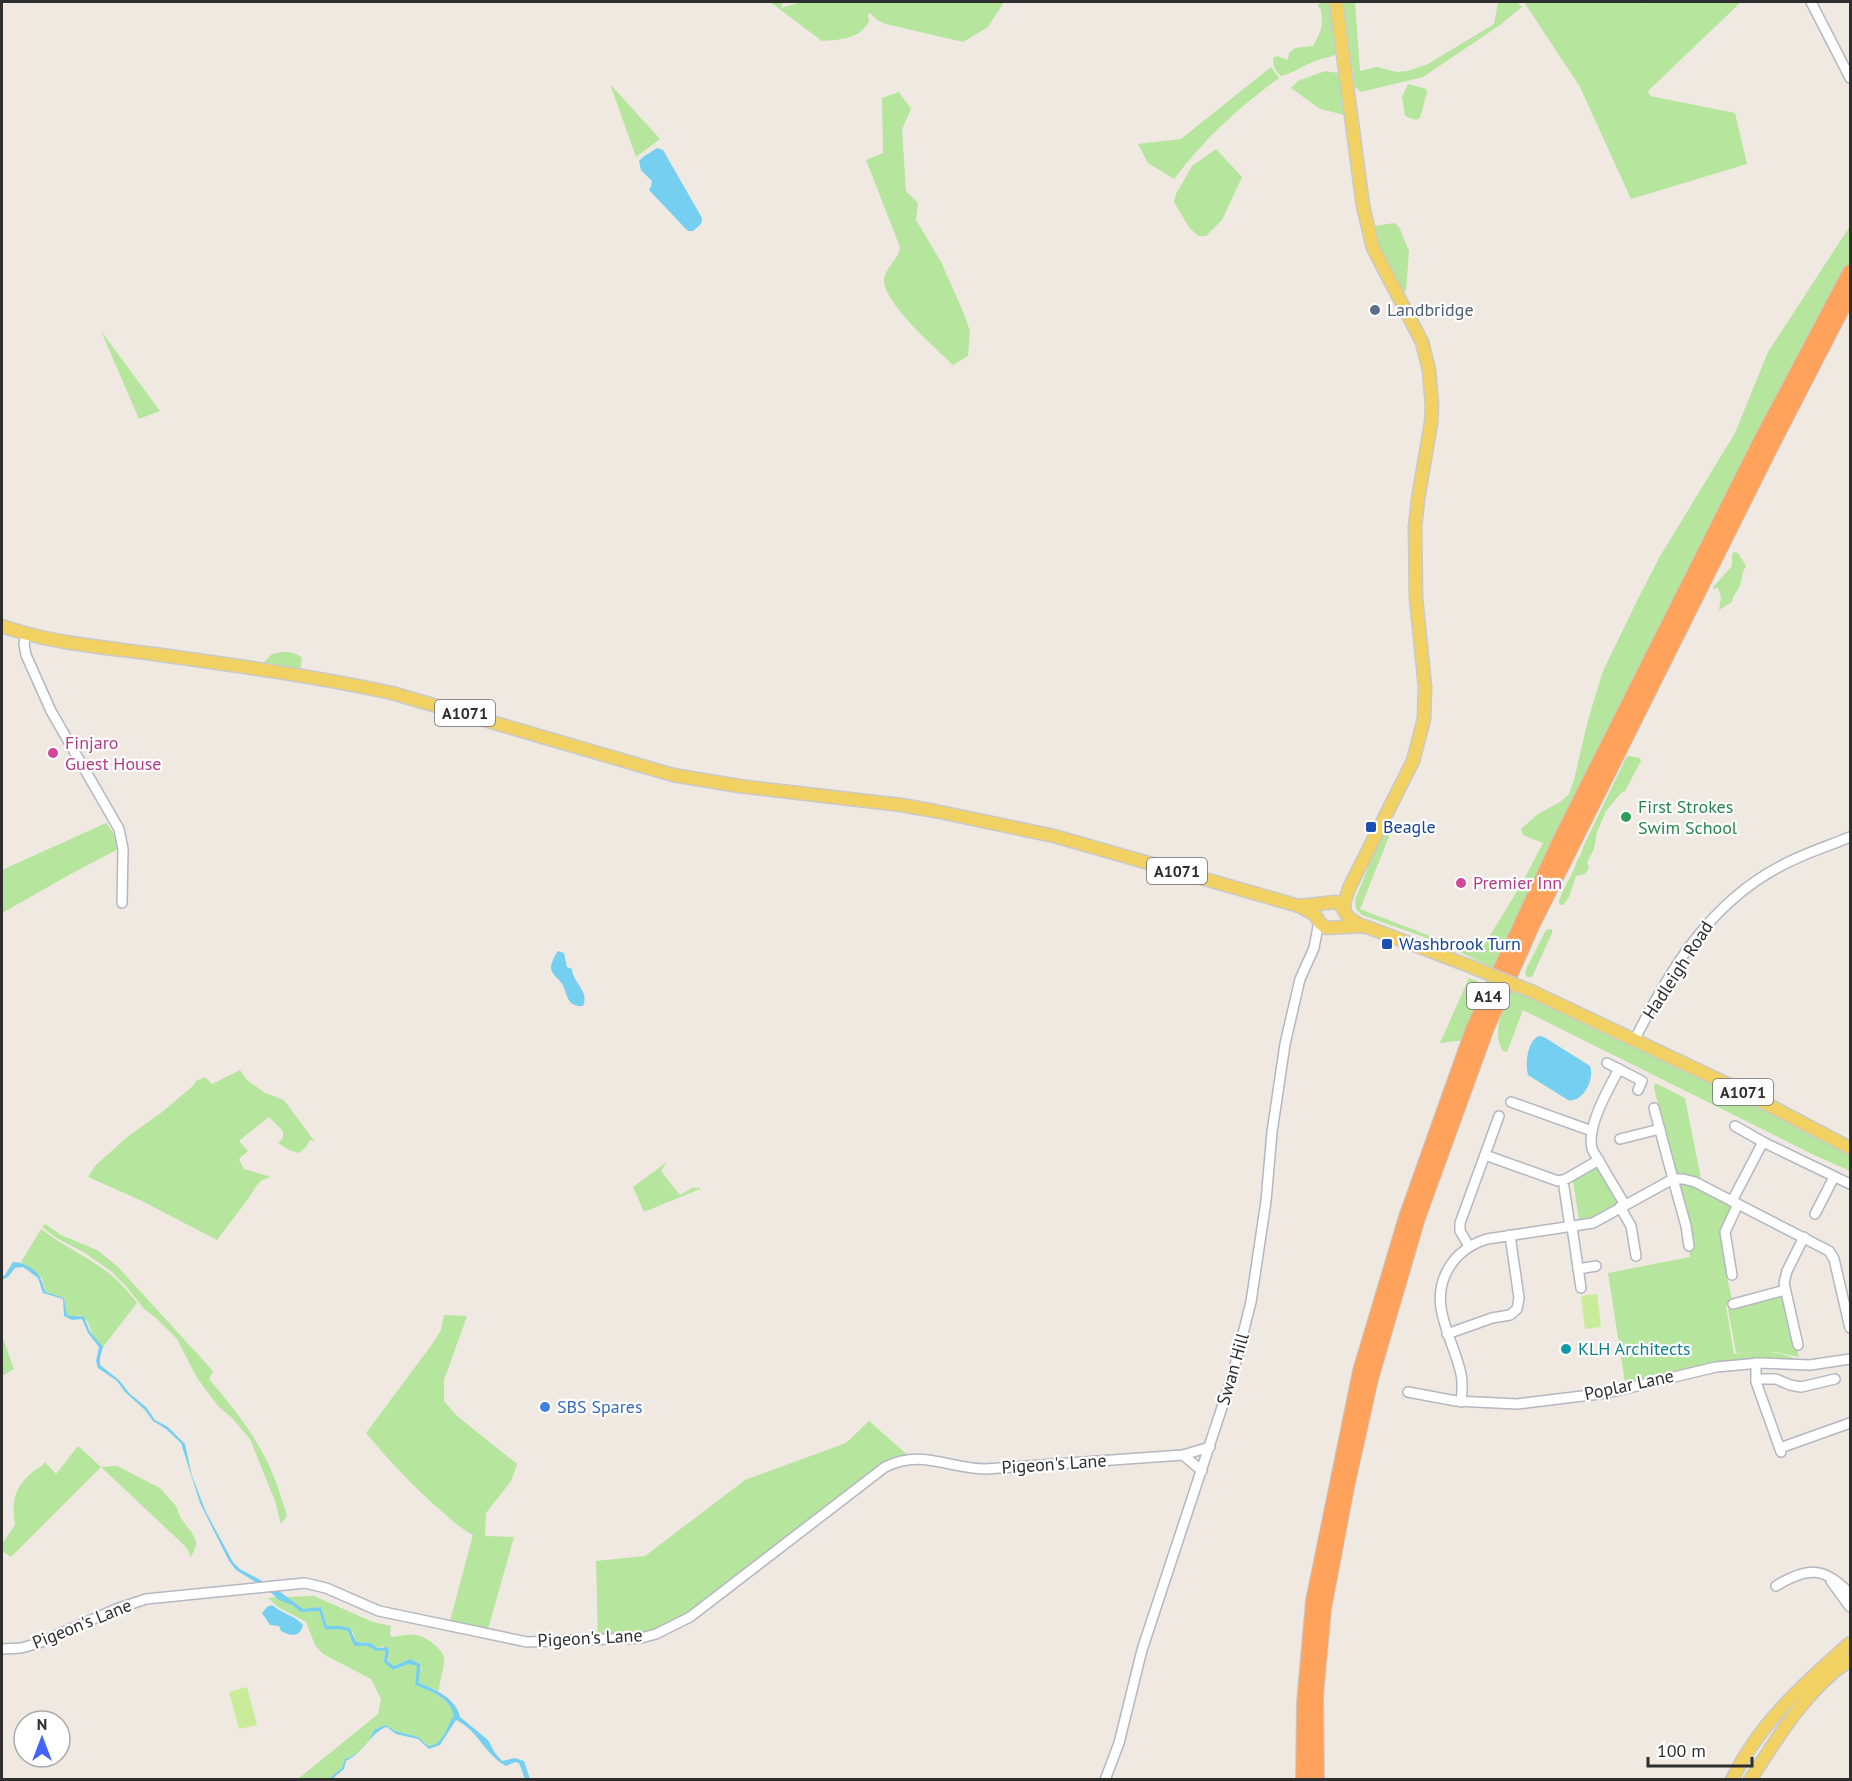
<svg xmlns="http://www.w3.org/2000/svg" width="1852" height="1781" font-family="'PT Sans',sans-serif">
	<rect width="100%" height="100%" fill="#efe9e1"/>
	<g fill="#b6e59e">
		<path d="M770,2H783L781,8L801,2H1004L988,27L963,42L886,24L877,20L870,13L868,14L869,21C861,39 839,40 822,41Z"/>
		<path d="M1320,2H1336L1340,50C1334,58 1326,57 1318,60C1305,64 1294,73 1281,76C1276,71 1271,64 1274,57L1277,56L1288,60L1289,53L1295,48L1313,46C1317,39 1322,30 1322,21C1322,17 1321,14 1321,10L1318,6Z"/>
		<path d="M1343,2H1355L1360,71L1377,67L1397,72L1408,71L1428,64L1494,24L1498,2H1517L1522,7L1500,25L1423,77L1361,92L1355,87Z"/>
		<path d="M1524,2H1642L1645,4L1648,2H1741L1648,91L1650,96L1735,113L1747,164L1631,199L1580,87Z"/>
		<path d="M1271,67L1279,78C1239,107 1204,139 1174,179L1148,163L1138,144L1181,139Z"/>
		<path d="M1325,71L1338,73L1345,115L1320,109L1291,88L1298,81Z"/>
		<path d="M610,84L660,139L636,157Z"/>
		<path d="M1408,84L1426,89L1427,92L1420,118L1416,120L1405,116L1402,97Z"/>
		<path d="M899,92L911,109L902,129L906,191L918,203L916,220L941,262L962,309L970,331L968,356L953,365C936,348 883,303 884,279C885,268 899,259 900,247L866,160L883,153L882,98Z"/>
		<path d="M1216,149L1242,177L1222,220L1206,236H1198L1188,226L1174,202L1176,194L1192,166Z"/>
		<path d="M1394,223L1399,227L1409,251L1406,291L1401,294L1380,252L1374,226Z"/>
		<path d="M1850,226V265L1495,969L1441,943L1362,915L1356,909L1355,900L1377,845L1385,834H1390L1360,909L1443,941L1480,952L1522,883L1543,843L1523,835L1521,829L1538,814L1560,802L1569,794L1574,780L1588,720L1603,671L1637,601L1659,558L1735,433L1768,352Z"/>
		<path d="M101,331L160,411L139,419Z"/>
		<path d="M1734,552L1738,553L1746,566C1742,572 1743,575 1741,582C1739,590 1733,594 1732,602L1719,610L1721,597L1718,588L1713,589V587L1732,566V555Z"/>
		<path d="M281,652C289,652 295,652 302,658L301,667L294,669L262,664L272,654Z"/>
		<path d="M1627,756L1640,758L1641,761L1625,791L1621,793L1606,811L1597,832L1594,849L1587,862L1589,868L1585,874L1576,876L1569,897L1563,905H1560L1559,902C1562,888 1572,877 1576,864C1578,857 1582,855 1583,847Z"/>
		<path d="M106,823L112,831L120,848L69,875L2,913V870Z"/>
		<path d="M1552,929V933L1532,977H1527L1525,973L1527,967L1546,930Z"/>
		<path d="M1469,978L1488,986L1465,1040L1440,1043Z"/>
		<path d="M1511,991L1526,996L1533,992L1850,1148V1171L1814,1155L1523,1010L1507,1052L1503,1051C1491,1033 1503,1009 1511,991Z"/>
		<path d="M240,1070L247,1080L265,1093L284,1100L315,1142L310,1140L306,1147L299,1153L289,1150L278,1143L283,1138V1131L269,1117L240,1140V1142L248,1151L239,1159L244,1169L271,1177L262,1180L257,1185L248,1199L217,1240L140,1200L88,1177L95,1166L126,1138L162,1112L194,1085L196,1081L205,1077L212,1084Z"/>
		<path d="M1655,1083L1685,1098L1701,1179L1703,1184L1738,1204L1726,1227L1732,1275L1727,1277L1733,1304L1726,1306L1734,1354C1754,1352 1788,1348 1802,1365H1735L1626,1389L1608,1273L1690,1257L1677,1178L1654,1088Z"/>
		<path d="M1599,1160L1625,1205L1580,1225L1572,1176Z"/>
		<path d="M667,1162L661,1171L680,1195L694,1187L696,1189L699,1187L700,1189L644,1212L633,1187Z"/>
		<path d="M45,1224L61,1235L97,1250L117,1266L213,1371L209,1379C229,1403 251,1429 266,1459C275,1477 281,1496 287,1516L281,1524L275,1501L250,1439L232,1418L218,1406L197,1378L177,1339L156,1318L144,1309L126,1286L112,1272L85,1253L55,1237L42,1227Z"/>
		<path d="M41,1229C78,1257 107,1262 137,1303L103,1347L93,1337L88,1322L80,1315L72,1317L67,1316L64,1298L46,1292L42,1278L21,1262Z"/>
		<path d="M1782,1295L1788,1310L1786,1314L1788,1325L1792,1327L1799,1357L1776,1352L1736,1353L1728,1309Z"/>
		<path d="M444,1315L467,1316L444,1380V1401L457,1416L517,1464L511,1481L486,1513L485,1536L514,1537L488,1629L450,1621L473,1535C460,1529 451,1519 440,1510C413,1486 389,1461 366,1433L433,1343L441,1330Z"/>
		<path d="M2,1336L14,1369L2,1376Z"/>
		<path d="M869,1421L911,1458L901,1460L702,1608L656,1634L598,1640L596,1561L645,1556L745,1480L846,1443Z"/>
		<path d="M78,1446L101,1467L117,1466L160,1488L176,1506L180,1517L192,1533L196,1541V1546L191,1557L187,1548L101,1467L11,1557L2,1551V1544L15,1525C11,1500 15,1486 34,1471C39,1467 41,1468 45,1462L56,1474Z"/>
		<path d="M314,1596L373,1622L391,1626L390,1635L392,1637C399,1636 409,1634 416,1635C425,1636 443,1649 444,1658C445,1669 439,1680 439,1691L419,1683L418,1678L422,1668L410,1659L394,1666L387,1661L389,1651L383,1646L377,1648L371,1643L356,1642L353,1632L341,1626H327L321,1607L303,1610L285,1597Z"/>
		<path d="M277,1597L292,1605L301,1612L319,1611L325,1629L339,1628L348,1631L354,1646L359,1645L372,1646L375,1650H385L384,1659L395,1670L409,1664L418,1666L415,1685C432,1692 448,1697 455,1715C447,1726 443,1746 428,1746L418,1737L395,1731L386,1725L374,1730C369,1743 358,1756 345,1759L342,1768L329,1779H298L378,1714L381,1699L371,1679L323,1654L315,1645L306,1622L278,1607L268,1598Z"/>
	</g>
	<g fill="#c9ec9a">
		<path d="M1597,1294L1601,1327L1585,1329L1581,1296Z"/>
		<path d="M247,1687L257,1725L239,1729L229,1692Z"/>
	</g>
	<g fill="#75cff0">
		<path d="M657,148L663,150L702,218L701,224L693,231H688L684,227L649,190L651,186L652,181L641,170L639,161L643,157Z"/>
		<path d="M558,951L564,953L567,967L572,969C573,983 590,992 583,1006C566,1007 568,994 562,984C559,978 552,976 551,968C551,963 555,955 558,951Z"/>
		<path d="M1539,1036L1544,1037L1590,1066C1595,1079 1583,1103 1568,1100L1528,1075C1525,1064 1527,1041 1539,1036Z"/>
		<path d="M13,1262C23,1262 34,1268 40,1277C43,1282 43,1287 46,1292L64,1298L67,1315C73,1317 78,1315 84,1317L90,1332L103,1347L100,1358V1365L119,1380L129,1393L146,1407L155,1420L168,1427L185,1444L192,1476L206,1512L233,1562L240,1569L275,1588L303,1609L321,1607L327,1626H341L350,1628L356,1642L371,1643L377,1648L387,1647L389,1651L387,1661L394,1666L410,1659L420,1664C422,1670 418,1676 419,1683C435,1689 456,1698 460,1717L488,1740L495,1753L502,1761L515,1758L524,1761L530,1779H525L519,1763L515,1762L506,1766C485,1755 478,1730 456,1720L440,1745L429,1749L418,1739L396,1734L387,1727C373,1730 363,1753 346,1761L344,1769L332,1779H329L342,1768L345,1759C358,1755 369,1743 374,1730L386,1725L395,1731L418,1737L428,1746C443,1746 447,1726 454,1715C448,1696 432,1692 415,1685L417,1666L409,1664L393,1670L384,1662L385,1650L376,1651C366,1644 366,1646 354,1646L348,1631C339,1628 329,1630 325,1629L319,1611L301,1612L292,1605L279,1600L267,1589L236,1570L229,1561L200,1503L181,1443L166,1429L153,1421L145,1410L125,1392L117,1381L98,1368L96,1361L99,1347L88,1333L82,1319L72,1320L64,1316L63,1299L43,1293L38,1278L23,1267L15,1268L8,1277L2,1280V1276L5,1275Z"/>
		<path d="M272,1605C281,1613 296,1616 303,1625C300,1638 290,1636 281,1631L279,1626L270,1625L262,1613L267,1607Z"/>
	</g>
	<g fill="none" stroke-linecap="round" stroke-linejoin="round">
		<defs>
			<g id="minor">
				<path d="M1811,2L1850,78"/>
				<path d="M26,634L24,644L26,655L51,711L119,829L123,849L122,903"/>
				<path d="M1635,1039C1669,971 1709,904 1779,867C1802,854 1826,847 1850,837"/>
				<path d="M1607,1063L1642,1081L1638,1090"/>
				<path d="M1619,1069C1609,1088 1584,1130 1593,1151L1625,1205"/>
				<path d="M1511,1102L1592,1131"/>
				<path d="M1654,1108L1673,1179"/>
				<path d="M1735,1126L1763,1142L1850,1184"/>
				<path d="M1620,1139L1660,1129"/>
				<path d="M1485,1155L1558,1181L1566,1179L1599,1160"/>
				<path d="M1673,1179L1686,1226L1689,1246"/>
				<path d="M1564,1187L1570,1227"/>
				<path d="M1732,1201L1763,1142"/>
				<path d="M1620,1207L1631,1226L1636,1256"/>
				<path d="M1815,1214L1834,1177"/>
				<path d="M1572,1227L1581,1288"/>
				<path d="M1469,1246L1460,1231V1223L1499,1116"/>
				<path d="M1578,1269L1596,1266"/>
				<path d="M1732,1275L1725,1232L1738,1204"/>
				<path d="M1733,1304L1785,1290"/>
				<path d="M1447,1334L1492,1318L1510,1315L1517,1309L1519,1298L1510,1235"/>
				<path d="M1798,1345L1784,1283L1787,1271L1804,1237"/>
				<path d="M1756,1363V1382L1781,1452"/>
				<path d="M1756,1379H1776L1790,1385L1801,1387L1835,1379"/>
				<path d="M1408,1392L1456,1401L1517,1404L1607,1393L1716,1367L1760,1363L1810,1365L1850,1359"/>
				<path d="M1461,1402C1462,1393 1463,1382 1461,1374C1453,1337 1426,1303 1450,1266C1459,1252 1471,1244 1487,1239L1593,1223L1673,1179H1683L1695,1182L1829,1251L1834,1259L1850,1328"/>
				<path d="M1780,1448L1850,1423"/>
				<path d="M1183,1455L1202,1471"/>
				<path d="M1831,1581L1850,1607"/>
				<path d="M1776,1586C1807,1567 1825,1566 1850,1594"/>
				<path d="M2,1649L21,1648L39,1643L116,1609L146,1599L305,1583L326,1588L379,1611L527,1642L641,1638L656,1634L690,1617L885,1467C922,1449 947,1468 985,1469L1183,1455L1210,1447"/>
				<path d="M1105,1780L1119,1743L1142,1650L1232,1377L1251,1302L1266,1201L1272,1132L1285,1044L1300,979L1314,948L1319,921"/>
			</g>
			<g id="major">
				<path d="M1336,2L1363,206L1373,248L1422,342L1429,370L1432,406L1431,423L1418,499L1415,527L1416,598L1425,687L1424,719L1413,761L1350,886L1345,900L1344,909"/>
				<path d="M2,626C49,643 103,647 154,654C233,665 313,676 392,693L673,775L739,786L901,805L935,811L1054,836L1299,906L1315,915L1320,923L1326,928L1361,926L1367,927L1472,967"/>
				<path d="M1299,906L1335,902L1340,904L1348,917L1361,926"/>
				<path d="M1533,992L1740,1090L1850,1148"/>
				<path d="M1732,1780C1758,1724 1805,1683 1850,1643"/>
				<path d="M1750,1780C1777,1738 1808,1687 1850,1660"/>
			</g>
			<g id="highway">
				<path d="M1303,1780L1304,1703L1313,1601L1360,1371L1406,1217L1473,1029L1560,840L1760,442L1850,272"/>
				<path d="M1317,1780L1316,1696L1324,1609L1347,1487L1371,1379L1418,1218L1487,1028L1533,924L1770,449L1850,294"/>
			</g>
		</defs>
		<use href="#minor" stroke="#b4b7c1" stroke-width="12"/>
		<use href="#major" stroke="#c9c9c9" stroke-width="15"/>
		<use href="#highway" stroke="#c9c9c9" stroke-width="16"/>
		<use href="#minor" stroke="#fff" stroke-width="9"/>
		<use href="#major" stroke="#f2d163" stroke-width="12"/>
		<use href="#highway" stroke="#ffa35c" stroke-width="14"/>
		<defs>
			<path id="major-bridge" d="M1472,967L1533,992"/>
		</defs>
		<use href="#major-bridge" stroke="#c9c9c9" stroke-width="15" stroke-linecap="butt"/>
		<use href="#major-bridge" stroke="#f2d163" stroke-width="12"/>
	</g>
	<circle fill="#5c6f8a" stroke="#fff" stroke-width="2" cx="1375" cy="310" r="6"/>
	<g fill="#d1479c" stroke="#fff" stroke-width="2">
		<circle cx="53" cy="753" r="6"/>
		<circle cx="1461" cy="883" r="6"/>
	</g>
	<circle fill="#2e9e5b" stroke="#fff" stroke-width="2" cx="1626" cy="817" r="6"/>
	<g fill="#1a4fb4" stroke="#fff" stroke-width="2">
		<rect x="1365" y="821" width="12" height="12" rx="3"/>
		<rect x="1381" y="938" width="12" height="12" rx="3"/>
	</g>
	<circle fill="#0f9aa8" stroke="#fff" stroke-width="2" cx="1566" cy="1349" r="6"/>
	<circle fill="#3f7fe0" stroke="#fff" stroke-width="2" cx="545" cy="1407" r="6"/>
	<g text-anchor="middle" stroke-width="4.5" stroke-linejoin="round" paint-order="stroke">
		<g fill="#fff" stroke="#6d6d6d" stroke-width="1.5">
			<rect x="435" y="700" width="60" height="26" rx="4.5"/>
			<rect x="1147" y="858" width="60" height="26" rx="4.5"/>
			<rect x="1467" y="983" width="42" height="26" rx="4.5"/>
			<rect x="1713" y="1079" width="60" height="26" rx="4.5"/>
		</g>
		<g font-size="16" font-weight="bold" fill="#2e2e2e">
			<text x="465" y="719">A1071</text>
			<text x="1177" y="877">A1071</text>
			<text x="1488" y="1002">A14</text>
			<text x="1743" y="1098">A1071</text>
		</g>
		<g font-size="18" fill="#4e5e75" stroke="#fff" text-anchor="start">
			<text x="1387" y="316">Landbridge</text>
		</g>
		<g font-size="18" fill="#b23c85" stroke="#fff" text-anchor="start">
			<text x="65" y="749">Finjaro<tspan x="65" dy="21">Guest House</tspan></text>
			<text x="1473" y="889">Premier Inn</text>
		</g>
		<g font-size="18" fill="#27864d" stroke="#fff" text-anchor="start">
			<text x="1638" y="813">First Strokes<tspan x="1638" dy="21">Swim School</tspan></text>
		</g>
		<g font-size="18" fill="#164399" stroke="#fff" text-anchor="start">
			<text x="1383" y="833">Beagle</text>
			<text x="1399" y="950">Washbrook Turn</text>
		</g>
		<g font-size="18" fill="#2e2e2e" stroke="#fff">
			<text transform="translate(1678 970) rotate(-57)" y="6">Hadleigh Road</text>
			<text transform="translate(1233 1369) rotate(-74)" y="6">Swan Hill</text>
			<text transform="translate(1629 1385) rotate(-12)" y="6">Poplar Lane</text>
			<text transform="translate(1054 1464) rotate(-4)" y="6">Pigeon's Lane</text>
			<text transform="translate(82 1624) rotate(-22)" y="6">Pigeon's Lane</text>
			<text transform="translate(590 1638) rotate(-3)" y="6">Pigeon's Lane</text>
		</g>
		<g font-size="18" fill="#0d838f" stroke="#fff" text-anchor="start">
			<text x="1578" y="1355">KLH Architects</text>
		</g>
		<g font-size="18" fill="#366cbe" stroke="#fff" text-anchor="start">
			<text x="557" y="1413">SBS Spares</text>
		</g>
	</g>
	<rect width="1852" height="1781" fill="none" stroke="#2e2e2e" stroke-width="6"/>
	<g transform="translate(42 1739)"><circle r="28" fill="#ffffff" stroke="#ababab" stroke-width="1.5"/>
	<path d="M0-4.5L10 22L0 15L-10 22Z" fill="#4264fb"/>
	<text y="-9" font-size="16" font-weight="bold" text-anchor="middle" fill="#2e2e2e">N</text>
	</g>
	<path d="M1648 1757v9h104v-9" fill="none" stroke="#2e2e2e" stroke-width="3"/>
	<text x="1657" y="1757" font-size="18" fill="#2e2e2e" stroke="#ffffff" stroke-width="4.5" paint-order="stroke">100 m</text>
</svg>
